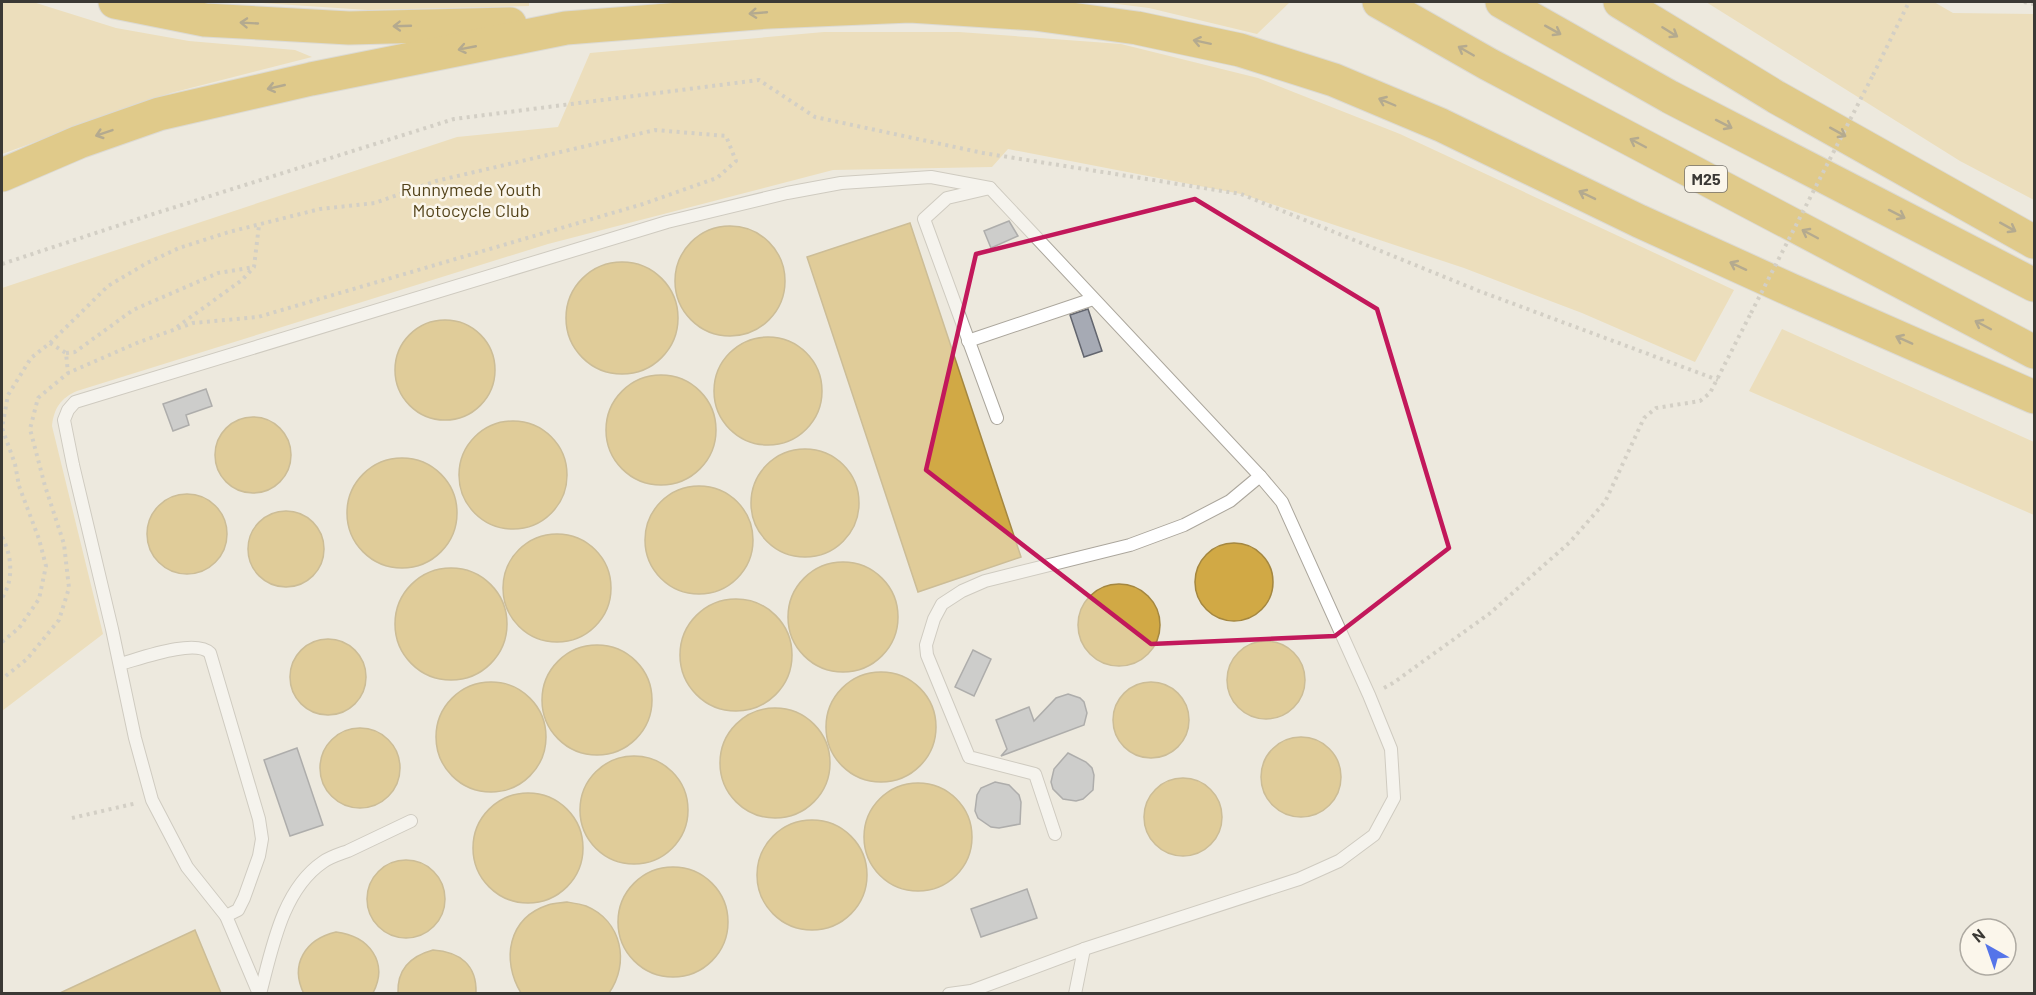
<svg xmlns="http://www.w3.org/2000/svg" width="2036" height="995" font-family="Barlow,sans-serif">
	<rect width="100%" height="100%" fill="#ede9de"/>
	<g fill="#ecd192">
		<path d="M2,2H33L116,28L189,41L295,50L312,57L171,93L2,154Z"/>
		<path d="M245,2H529V6L368,10Z"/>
		<path d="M1101,2H1290L1257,34L1149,8Z"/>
		<path d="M1706,2H1934L1953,13L2034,14V200L1960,161Z"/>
		<path d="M824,32H959L1121,44L1258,78L1400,134L1734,290L1695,362L1582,313L1464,268L1241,194L1008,149L992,167L833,170L548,244L77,391C61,398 54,408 52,426L103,634L2,711V288L457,137L558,127L590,53Z"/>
		<path d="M1782,329L2034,442V515L1749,391Z"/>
	</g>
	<g fill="#d1a945" stroke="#a48740" stroke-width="1.5">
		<path d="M910,223L1021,557L918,592L807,257Z"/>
		<circle cx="730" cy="281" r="55"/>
		<circle cx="622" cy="318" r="56"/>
		<circle cx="445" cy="370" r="50"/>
		<circle cx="768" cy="391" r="54"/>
		<circle cx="661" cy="430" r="55"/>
		<circle cx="253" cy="455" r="38"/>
		<circle cx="513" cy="475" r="54"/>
		<circle cx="805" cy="503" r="54"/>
		<circle cx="402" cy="513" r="55"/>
		<circle cx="699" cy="540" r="54"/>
		<circle cx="187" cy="534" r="40"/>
		<circle cx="286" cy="549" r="38"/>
		<circle cx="557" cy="588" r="54"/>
		<circle cx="1234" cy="582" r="39"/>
		<circle cx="843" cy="617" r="55"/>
		<circle cx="451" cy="624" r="56"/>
		<circle cx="1119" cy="625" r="41"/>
		<circle cx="736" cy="655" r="56"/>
		<circle cx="328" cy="677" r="38"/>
		<circle cx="1266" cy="680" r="39"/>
		<circle cx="597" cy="700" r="55"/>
		<circle cx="881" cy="727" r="55"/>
		<circle cx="1151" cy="720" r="38"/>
		<circle cx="491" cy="737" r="55"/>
		<circle cx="775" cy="763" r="55"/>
		<circle cx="360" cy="768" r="40"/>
		<circle cx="1301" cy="777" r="40"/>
		<circle cx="634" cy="810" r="54"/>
		<circle cx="1183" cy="817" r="39"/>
		<circle cx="918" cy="837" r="54"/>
		<circle cx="528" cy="848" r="55"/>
		<circle cx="812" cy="875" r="55"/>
		<circle cx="406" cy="899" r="39"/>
		<circle cx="673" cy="922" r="55"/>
		<path d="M567,902C573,903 580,904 586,906C622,921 630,963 609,993H521C501,960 508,918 548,905C554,903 561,903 567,902Z"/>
		<path d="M195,930L221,993H60Z"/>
		<path d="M336,932C369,936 389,962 373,993L304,994C289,964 306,939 336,932Z"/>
		<path d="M433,950C460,952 477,965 476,993H398C397,969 411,956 433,950Z"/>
	</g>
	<g fill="#a6aab4" stroke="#62656e" stroke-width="1.5">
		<path d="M1009,221L1018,236L991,248L984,231Z"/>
		<path d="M1088,309L1102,351L1084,357L1070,315Z"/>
		<path d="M206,389L212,406L186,415L189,425L173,431L163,404Z"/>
		<path d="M973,650L991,659L974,696L955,687Z"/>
		<path d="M1068,694L1080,698L1084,702L1087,713L1084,725L1001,756L1007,749L996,720L1029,707L1034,721L1056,698Z"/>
		<path d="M297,748L323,825L290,836L264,760Z"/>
		<path d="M1068,753L1086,762L1092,768L1094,775L1093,790L1083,799L1076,801L1063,799L1053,789L1051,782L1054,769Z"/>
		<path d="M995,782L1009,785L1019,795L1021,802L1020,824L999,828L991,827L978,818L975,811L977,795L981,788Z"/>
		<path d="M1027,889L1037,918L981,937L971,909Z"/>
	</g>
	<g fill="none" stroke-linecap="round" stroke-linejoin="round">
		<defs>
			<g id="service">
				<path d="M968,341L1093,299"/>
				<path d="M120,664C139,659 195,638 210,653L259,819L262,839L259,856L244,898L238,910L226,916"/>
				<path d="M1055,834L1035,774L969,757L927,655L926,645L934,619L942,604L962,591L985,581L1130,545L1184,525L1230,501L1260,476"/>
				<path d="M259,994L226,916L187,867L152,800L135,738L112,629L73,465L64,420L68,410L75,402L667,222L787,193L841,183L931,177L990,188"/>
				<path d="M260,994C272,949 282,890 323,862C330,857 340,854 348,851C369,841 390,831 411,821"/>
				<path d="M949,994L971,991L1084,949L1299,879L1339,861L1374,835L1394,798L1391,749L1369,695L1282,502L1260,476L990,188L947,198L924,219L997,418"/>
				<path d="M1075,994L1084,949"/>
			</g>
			<g id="motorway">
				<path d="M115,2L205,20L349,28L510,24"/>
				<path d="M1379,2L1488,64L2034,352"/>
				<path d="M1502,2L1670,97L2034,285"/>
				<path d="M1620,2L1776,97L2034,242"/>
				<path d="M2,175L79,142L159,114L311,79L566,28L769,12L910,6L1034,14L1137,28L1240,50L1334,80L1441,125L1639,221L1791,290L2034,397"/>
			</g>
		</defs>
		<use href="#service" stroke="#aba69c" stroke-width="14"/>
		<use href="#motorway" stroke="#c8c8c6" stroke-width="35"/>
		<g stroke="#b4b0a7" stroke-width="4" stroke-dasharray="3 4.5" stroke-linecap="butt">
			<path d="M2024,2L2034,4"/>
			<path d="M1873,75L1909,2"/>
			<path d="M2,264L150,215L454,119L759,80L815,117L983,153L1241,194L1479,291L1718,380"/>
			<path d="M177,327L242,280L254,267L259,225"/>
			<path d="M50,343L108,286L147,263L179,248L229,232L320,209L375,203L436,181L655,130L726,136L736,161L717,178L643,204L258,317L193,323L139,342L68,373"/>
			<path d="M66,353L75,352L133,310L218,273L254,267"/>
			<path d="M2,537C12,555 14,580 2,598"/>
			<path d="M2,642L19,628L39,599L46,566L39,539L19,486L15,464L2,428L8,395L31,358L50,343L66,353L68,373L38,398L30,429L45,486L64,544L69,588L59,620L27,659L2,679"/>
			<path d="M1384,688L1393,683L1489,614L1570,542L1605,502L1644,418L1656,408L1700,401L1710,393L1751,313"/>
			<path d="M72,818L137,803"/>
		</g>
		<use href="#service" stroke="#fff" stroke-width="12"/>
		<use href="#motorway" stroke="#d1a425" stroke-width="33"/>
		<path stroke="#b4b0a7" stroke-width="4" stroke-dasharray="3 4.5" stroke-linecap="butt" d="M1751,313L1873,75"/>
	</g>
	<defs><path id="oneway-shaft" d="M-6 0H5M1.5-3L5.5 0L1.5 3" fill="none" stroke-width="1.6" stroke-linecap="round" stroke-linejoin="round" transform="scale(1.5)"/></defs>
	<g stroke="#705e2f">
		<use href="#oneway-shaft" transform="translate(758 13) rotate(175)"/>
		<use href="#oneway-shaft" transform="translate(249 23) rotate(-177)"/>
		<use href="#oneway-shaft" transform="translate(402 26) rotate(178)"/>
		<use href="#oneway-shaft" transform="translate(1553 30) rotate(29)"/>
		<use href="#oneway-shaft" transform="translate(1670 32) rotate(32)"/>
		<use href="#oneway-shaft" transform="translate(1202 42) rotate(-168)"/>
		<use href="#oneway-shaft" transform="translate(467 48) rotate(169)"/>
		<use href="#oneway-shaft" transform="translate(1466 51) rotate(-150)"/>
		<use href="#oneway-shaft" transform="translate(276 87) rotate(167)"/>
		<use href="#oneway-shaft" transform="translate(1387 102) rotate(-157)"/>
		<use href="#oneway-shaft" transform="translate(1724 124) rotate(27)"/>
		<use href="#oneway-shaft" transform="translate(1838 132) rotate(29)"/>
		<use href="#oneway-shaft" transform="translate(104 133) rotate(161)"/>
		<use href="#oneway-shaft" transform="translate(1638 143) rotate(-152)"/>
		<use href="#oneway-shaft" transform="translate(1587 195) rotate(-154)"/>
		<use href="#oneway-shaft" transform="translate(1897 214) rotate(27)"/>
		<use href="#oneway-shaft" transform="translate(2008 227) rotate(29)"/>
		<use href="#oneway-shaft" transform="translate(1810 234) rotate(-152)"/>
		<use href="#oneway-shaft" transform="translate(1738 266) rotate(-155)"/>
		<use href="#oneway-shaft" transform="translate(1983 325) rotate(-152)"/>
		<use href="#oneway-shaft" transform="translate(1904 340) rotate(-156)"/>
	</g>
	<path d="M0 0H2036V995H0ZM1195,199L1377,309L1449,548L1335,636L1151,644L926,470L976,254Z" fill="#ede9de" fill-opacity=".55" fill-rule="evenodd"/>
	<path fill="none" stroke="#c2185b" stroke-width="4.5" stroke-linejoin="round" d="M1195,199L1377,309L1449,548L1335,636L1151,644L926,470L976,254Z"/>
	<g text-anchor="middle" stroke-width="5" stroke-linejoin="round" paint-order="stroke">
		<rect fill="#fbf6eb" stroke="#75726c" stroke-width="1.5" x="1685" y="166" width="42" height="26" rx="4.5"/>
		<g font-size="16" font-weight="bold" fill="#3b3935">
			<text x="1706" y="185">M25</text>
		</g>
		<g font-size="18" fill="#53431a" stroke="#fbf6eb">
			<text x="471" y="196">Runnymede Youth<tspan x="471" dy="21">Motocycle Club</tspan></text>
		</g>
	</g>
	<rect width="2036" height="995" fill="none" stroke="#3b3935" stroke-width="6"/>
	<g transform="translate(1988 947) rotate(320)"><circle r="28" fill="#fbf6eb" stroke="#aeaaa2" stroke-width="1.5"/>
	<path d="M0-4.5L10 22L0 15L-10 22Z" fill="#5574e9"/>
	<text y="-9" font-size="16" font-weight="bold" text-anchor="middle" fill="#3b3935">N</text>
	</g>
</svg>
